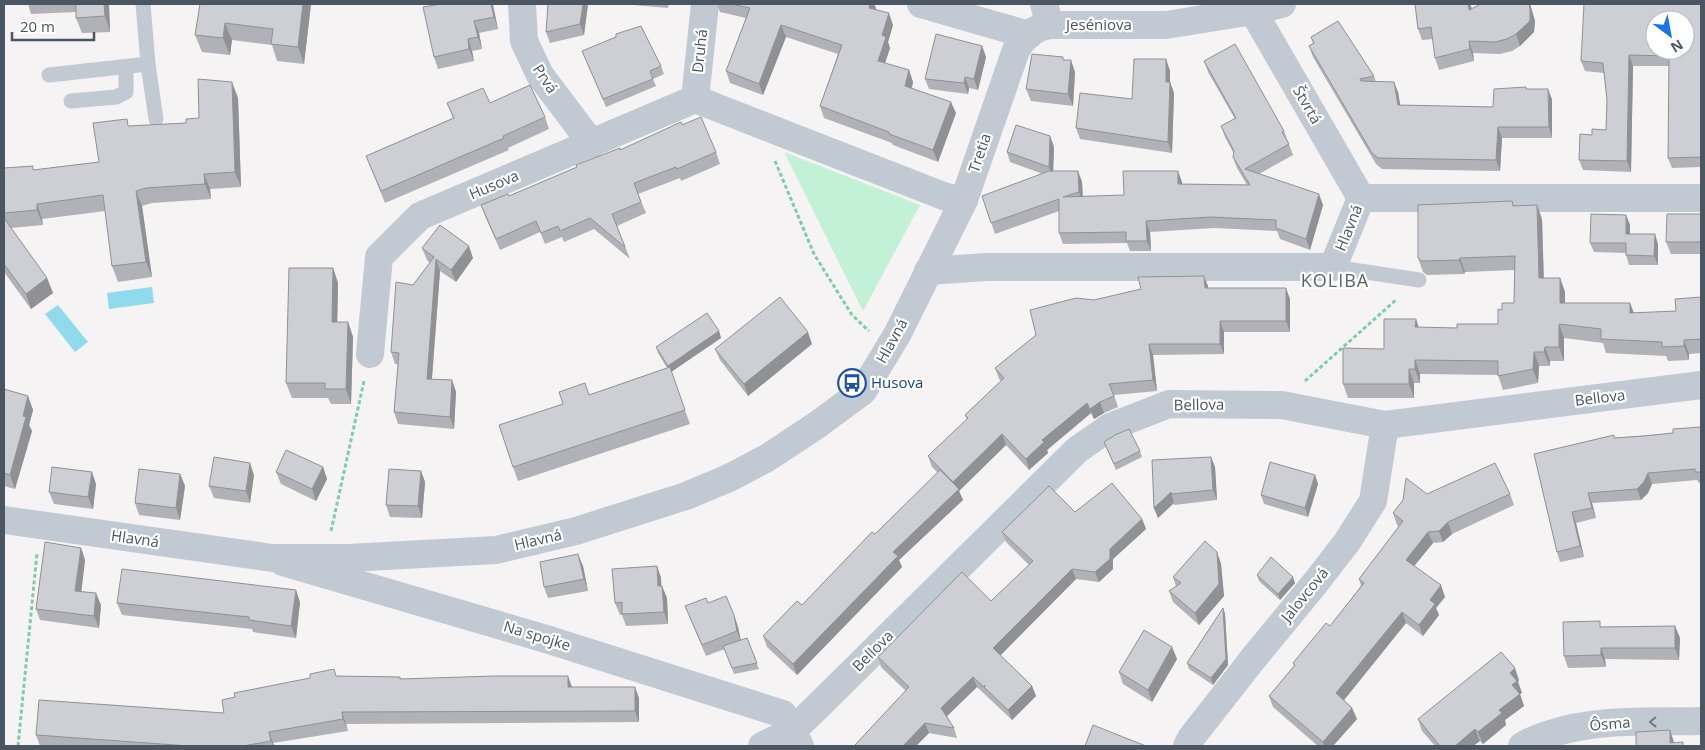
<svg xmlns="http://www.w3.org/2000/svg" width="1705" height="750" font-family="'Open Sans',sans-serif">
	<rect width="100%" height="100%" fill="#f5f3f3"/>
	<path fill="#c3f1d5" d="M784,152L920,205L863,311Z"/>
	<g fill="#90daee">
		<path d="M152,287L154,303L109,309L107,293Z"/>
		<path d="M58,305L88,342L75,352L45,314Z"/>
	</g>
	<g fill="none" stroke-linecap="round" stroke-linejoin="round">
		<g stroke="#7ad0a6" stroke-width="3" stroke-dasharray="4 2.5" stroke-linecap="butt">
			<path d="M775,161L814,254L852,315L869,331"/>
			<path d="M1305,381L1397,299"/>
			<path d="M331,531L364,381"/>
			<path d="M18,746L37,553"/>
		</g>
		<g stroke="#c1cad2" stroke-width="15">
			<path d="M143,4L148,64L156,119"/>
			<path d="M49,75L148,64"/>
			<path d="M71,101L116,97L126,92V67"/>
			<path d="M1333,267L1419,280"/>
		</g>
		<g stroke="#c1cad2" stroke-width="28">
			<path d="M522,4L524,41L540,75L592,144"/>
			<path d="M921,4L1029,35"/>
			<path d="M1044,4L1050,25"/>
			<path d="M1253,11L1361,198"/>
			<path d="M695,99L705,4"/>
			<path d="M928,271L986,267H1333L1361,198H1701"/>
			<path d="M370,354L379,257L420,216L695,99L946,197L964,200"/>
			<path d="M283,562L546,639L783,714L800,746"/>
			<path d="M762,746L792,731L813,711L1077,450L1110,427L1169,404L1282,405L1385,425L1701,385"/>
			<path d="M1187,746L1191,738L1252,660L1316,582L1347,542L1373,501L1385,425"/>
			<path d="M1522,746C1530,741 1538,738 1547,735C1596,718 1650,722 1701,721"/>
		</g>
		<path stroke="#c1cad2" stroke-width="28" d="M4,520L272,558H348L496,550L576,531L686,496L729,478L767,458L817,425L863,391L898,333L964,200L1016,50C1023,38 1035,27 1050,25H1166L1253,11L1282,4"/>
	</g>
	<g fill="#b0b2b7">
		<path d="M28,4H109L110,32L82,33L76,18V12L31,14Z"/>
		<path d="M200,4H311L304,64L277,61L272,45L232,40L230,55L202,52L195,35Z"/>
		<path d="M441,4H493L498,29L479,33L482,49L472,51L474,61L438,69L434,57Z"/>
		<path d="M548,4H588L584,35L550,43L546,32Z"/>
		<path d="M621,4H669L668,8Z"/>
		<path d="M717,4H874L876,8V9L893,25L888,42L890,48L885,63L909,70L913,82L912,88L956,113L938,162L893,145L892,143L824,118L820,106L838,54L786,37L763,95L730,83L726,71L746,18L720,12Z"/>
		<path d="M1415,4H1470L1472,9L1481,4H1530L1535,21L1534,32L1520,46L1512,51L1500,54L1473,53L1474,61L1439,70L1435,58L1433,39L1422,40L1418,29Z"/>
		<path d="M1701,4V167L1672,168L1668,158L1669,66H1633L1631,172L1583,170L1579,160L1592,135L1606,130L1607,100L1604,73L1585,71L1581,61Z"/>
		<path d="M1311,37L1374,76L1376,82L1398,92L1400,105L1493,107L1526,87L1527,89L1552,99V138H1502L1500,171L1382,169L1376,164L1313,57L1309,46L1313,43Z"/>
		<path d="M982,46L986,57L978,90L969,88L968,94L929,89L925,79Z"/>
		<path d="M582,51L661,66L664,74L653,79L656,86L606,107Z"/>
		<path d="M1166,59L1170,71V82L1174,93L1172,153L1080,139L1076,128L1132,99Z"/>
		<path d="M1064,60L1075,72L1073,106L1031,101L1026,89Z"/>
		<path d="M1204,61L1284,131L1293,155L1259,174L1323,205L1310,250L1280,239L1277,231L1214,228L1150,232L1151,251H1130L1127,243L1063,244L1059,233V211L995,234L982,196L1043,174L1010,162L1007,152L1050,136L1054,147L1053,171H1078L1082,182L1083,197L1124,195L1182,182V184L1247,185L1237,168L1233,157L1234,154L1225,137L1221,126L1235,119L1208,72Z"/>
		<path d="M238,98L241,187L210,189L211,199L152,203L142,206L152,277L118,282L112,266L105,211L42,219L43,225L11,228L47,278L53,293L31,309L4,272V168L34,170L99,162L130,126L186,123L199,118Z"/>
		<path d="M447,103H490L545,117L549,129L508,148L509,150L385,203L366,156L453,118Z"/>
		<path d="M682,125L716,152L720,164L681,181L680,178L638,194L646,213L617,226L630,259L594,229L564,242L562,237L545,244L540,232L500,250L485,216L481,205L509,196L620,150Z"/>
		<path d="M1512,201L1514,206L1542,219L1544,278H1560L1565,292V303H1630L1634,313L1676,311L1701,297V353L1689,354V360L1668,361L1666,356L1606,353L1603,343L1564,338V361H1550V366H1539L1538,383L1503,390L1498,375L1420,374V383H1414V398H1348L1343,384L1384,349L1416,319L1418,328H1457L1498,324L1502,310L1514,303L1515,270L1465,272L1464,274L1427,275L1423,272L1418,258Z"/>
		<path d="M1701,214V254H1671L1666,242Z"/>
		<path d="M1626,215L1630,225V234L1658,244V265H1629L1626,255V253L1594,252L1590,243Z"/>
		<path d="M422,248L473,258L456,282L440,271L432,379L452,380L456,392L454,429L398,424L394,412L398,364H395L391,352L413,285L430,263L427,260Z"/>
		<path d="M333,268L338,283L337,322H348L353,337L351,404H331L328,398H292L286,383Z"/>
		<path d="M1208,286V288L1290,299V332H1224V354L1153,355L1157,391L1114,395L1118,407L1104,413L1094,419L1091,413L1047,450L1048,453L1029,470L1006,445L959,491L963,500L899,560L902,567L797,675L767,647L763,636L802,605L938,473L932,467L928,456L967,420L965,415L1001,381L999,379L995,368L1094,300Z"/>
		<path d="M719,331L721,338L671,372L690,424L518,481L513,467L589,395L667,368L658,353L656,347Z"/>
		<path d="M812,344L748,396L720,360L715,349Z"/>
		<path d="M4,389L28,396L33,410L29,425L32,431L15,489L4,486Z"/>
		<path d="M1701,427V483H1699L1697,480L1652,484L1648,493L1641,500L1592,503L1596,518L1576,523L1584,557L1560,562L1557,552L1534,454L1614,435L1615,438L1673,433Z"/>
		<path d="M1104,442L1140,451L1142,457L1116,470Z"/>
		<path d="M1211,457L1215,467L1217,500L1174,505V503L1158,518L1154,508Z"/>
		<path d="M323,467L327,479L316,501L281,484L276,472Z"/>
		<path d="M421,471L425,482L422,518L390,517L386,505Z"/>
		<path d="M180,474L185,486L180,520L139,515L135,503Z"/>
		<path d="M254,475L250,503L214,498L209,486Z"/>
		<path d="M1315,475L1318,484L1308,517L1264,504L1261,495Z"/>
		<path d="M96,484L93,509L54,504L49,492Z"/>
		<path d="M1427,494H1510L1514,505L1452,534L1443,542L1433,543L1414,566L1445,597L1436,608L1439,615L1423,636L1406,623L1344,700L1352,708L1357,719L1333,746H1318L1273,707L1269,696L1294,666L1293,663L1330,626L1361,586L1359,579L1399,526L1397,525L1393,513Z"/>
		<path d="M1075,512L1142,519L1146,529L1113,559V569L1099,582L1076,579L1000,655L1032,686L1036,696L1012,720L977,687L947,716L954,728L957,738L929,733L916,746H854L906,691L881,667L878,657L991,601L1029,565L1006,542L1002,532Z"/>
		<path d="M81,548L85,560L81,592L101,605L99,628L40,620L36,609Z"/>
		<path d="M1217,552L1221,564L1224,596L1199,625L1173,602L1169,591L1176,586L1173,577Z"/>
		<path d="M583,566L588,591L548,598L544,587Z"/>
		<path d="M657,566L661,578V586H662L667,598L668,624L626,626L622,615H620L615,603Z"/>
		<path d="M1257,575L1295,583L1280,600L1259,581Z"/>
		<path d="M300,602L296,638L253,632L252,629L122,615L117,603Z"/>
		<path d="M708,603L734,615L738,627L741,640L747,638L759,669L734,674L725,649L706,656L685,606Z"/>
		<path d="M1223,608L1225,614L1228,665L1213,685L1189,669L1187,663Z"/>
		<path d="M1675,626L1680,638L1679,660L1605,659L1606,667L1568,668L1564,656L1602,627Z"/>
		<path d="M1172,647L1177,659L1152,702L1123,684L1119,672Z"/>
		<path d="M337,676L400,677L401,679L572,687L639,698V722L346,724L348,731L273,743L274,746H40L36,735L224,713Z"/>
		<path d="M1519,680L1518,682L1522,693L1520,694L1524,706L1505,720L1506,725L1483,744L1480,741L1473,746H1435L1422,731L1418,719Z"/>
	</g>
	<g fill="#909195">
		<path d="M104,4H109L110,32L105,16Z"/>
		<path d="M303,4H311L304,64L298,47Z"/>
		<path d="M491,4H493V6L498,29L494,17Z"/>
		<path d="M583,4H588L584,35L580,24Z"/>
		<path d="M870,4H874L876,8L873,19L869,8Z"/>
		<path d="M1468,4H1470L1472,9L1469,10Z"/>
		<path d="M1529,4H1530L1535,21L1534,32L1520,46L1516,34Z"/>
		<path d="M889,13L893,25L888,42L890,48L882,72L878,61L882,35Z"/>
		<path d="M474,21L479,33L482,49L478,37Z"/>
		<path d="M225,23L232,40L230,55L223,38Z"/>
		<path d="M781,25L786,37L763,95L759,84Z"/>
		<path d="M468,39L472,51L474,61L469,49Z"/>
		<path d="M1469,41L1473,53L1474,61L1470,49Z"/>
		<path d="M982,46L986,57L978,90L974,79Z"/>
		<path d="M1629,55L1633,66L1631,172L1627,161Z"/>
		<path d="M1166,59L1170,71V93L1166,82Z"/>
		<path d="M1071,60L1075,72L1073,106L1068,94Z"/>
		<path d="M909,70L913,82L909,97L905,86Z"/>
		<path d="M965,77L969,88L968,94L964,83Z"/>
		<path d="M232,82L238,98L241,187L235,172Z"/>
		<path d="M1170,82L1174,93L1172,153L1168,142Z"/>
		<path d="M1394,82L1398,92L1402,116L1398,105Z"/>
		<path d="M1548,89L1552,99V138L1549,127Z"/>
		<path d="M951,102L956,113L938,162L933,150Z"/>
		<path d="M1498,127L1502,138L1500,171L1496,160Z"/>
		<path d="M1050,136L1054,147L1053,177L1049,167Z"/>
		<path d="M1078,171L1082,182L1083,203L1079,192Z"/>
		<path d="M1178,171L1182,182V195L1178,184Z"/>
		<path d="M204,174L210,189L211,199L205,184Z"/>
		<path d="M136,191L142,206L152,277L146,262Z"/>
		<path d="M1319,194L1323,205L1310,250L1306,239Z"/>
		<path d="M37,204L42,219L43,225L37,210Z"/>
		<path d="M1537,205L1542,219L1544,292L1539,278Z"/>
		<path d="M1626,215L1630,225V244L1626,234Z"/>
		<path d="M1146,221L1150,232L1151,251L1147,241Z"/>
		<path d="M1655,234L1658,244V265L1654,256Z"/>
		<path d="M469,246L473,258L456,282L451,270Z"/>
		<path d="M1460,258L1465,272L1464,274L1459,260Z"/>
		<path d="M436,259L440,271L431,390L427,379Z"/>
		<path d="M333,268L338,283L337,337L332,322Z"/>
		<path d="M1204,276L1208,286L1209,298L1205,288Z"/>
		<path d="M47,278L53,293L31,309L26,294Z"/>
		<path d="M1560,278L1565,292V317L1560,303Z"/>
		<path d="M1286,288L1290,299V332L1286,321Z"/>
		<path d="M1630,303L1635,317L1630,313Z"/>
		<path d="M1416,319L1421,334L1415,327Z"/>
		<path d="M1220,321L1224,332V354L1220,344Z"/>
		<path d="M348,322L353,337L351,404L346,389Z"/>
		<path d="M1559,324L1564,338V361L1559,347Z"/>
		<path d="M719,331L721,338L671,372L690,424L671,372L668,366Z"/>
		<path d="M808,332L812,344L748,396L744,384Z"/>
		<path d="M1684,340L1689,354V360L1684,346Z"/>
		<path d="M1149,344L1153,355L1157,391L1153,380Z"/>
		<path d="M1545,347L1550,361V366L1544,352Z"/>
		<path d="M1534,352L1539,366L1538,383L1533,369Z"/>
		<path d="M1415,360L1420,374V383L1415,369Z"/>
		<path d="M1409,369L1414,383V398L1409,384Z"/>
		<path d="M452,380L456,392L454,429L450,417Z"/>
		<path d="M28,396L33,410L29,425L32,431L15,489L10,475L23,416Z"/>
		<path d="M1100,402L1104,413L1094,419L1090,409Z"/>
		<path d="M1087,403L1091,413L1047,450L1048,453L1029,470L1026,459L1042,440Z"/>
		<path d="M1002,434L1006,445L959,491L963,500L899,560L902,567L797,675L793,664L893,552L956,491L953,482Z"/>
		<path d="M1211,457L1215,467L1217,500L1213,490Z"/>
		<path d="M250,463L254,475L250,503L246,491Z"/>
		<path d="M323,467L327,479L316,501L312,489Z"/>
		<path d="M421,471L425,482L422,518L418,506Z"/>
		<path d="M92,472L96,484L93,509L88,497Z"/>
		<path d="M1648,473L1652,484L1648,493L1641,500L1637,489Z"/>
		<path d="M180,474L185,486L180,520L176,508Z"/>
		<path d="M1315,475L1318,484L1308,517L1305,508Z"/>
		<path d="M1171,492L1174,503L1158,518L1154,508Z"/>
		<path d="M1588,493L1592,503L1596,518L1592,508Z"/>
		<path d="M1572,512L1576,523L1584,557L1580,546Z"/>
		<path d="M1142,519L1146,529L1113,559V569L1099,582L1095,572L1110,549Z"/>
		<path d="M1448,522L1452,534L1443,542L1439,531Z"/>
		<path d="M1428,532L1433,543L1410,571L1406,560Z"/>
		<path d="M81,548L85,560L80,603L75,591Z"/>
		<path d="M1217,552L1221,564L1224,596L1199,625L1195,613Z"/>
		<path d="M578,554L583,566L588,591L584,579Z"/>
		<path d="M657,566L661,578L662,598L658,586Z"/>
		<path d="M1072,569L1076,579L997,659L993,648Z"/>
		<path d="M1293,577L1295,583L1280,600L1278,594Z"/>
		<path d="M1441,585L1445,597L1436,608L1439,615L1423,636L1419,625L1430,600Z"/>
		<path d="M662,586L667,598L668,624L664,612Z"/>
		<path d="M296,590L300,602L296,638L291,626Z"/>
		<path d="M96,593L101,605L99,628L94,616Z"/>
		<path d="M1223,608L1225,614L1228,665L1213,685L1211,678Z"/>
		<path d="M1402,612L1406,623L1340,705L1336,693Z"/>
		<path d="M734,615L738,627L741,643L737,631Z"/>
		<path d="M1675,626L1680,638L1679,660L1675,648Z"/>
		<path d="M1172,647L1177,659L1152,702L1148,690Z"/>
		<path d="M1601,648L1605,659L1606,667L1601,655Z"/>
		<path d="M1515,668L1519,680L1518,682L1522,693L1520,694L1524,706L1505,720L1506,725L1483,744L1478,732L1499,710L1512,685L1510,673Z"/>
		<path d="M568,676L572,687H568Z"/>
		<path d="M973,677L977,687L945,718L941,708Z"/>
		<path d="M1032,686L1036,696L1012,720L1008,710Z"/>
		<path d="M635,687L639,698V722L635,711Z"/>
		<path d="M1352,708L1357,719L1333,746H1324L1323,742Z"/>
		<path d="M342,712L346,724L348,731L343,719Z"/>
		<path d="M925,723L929,733L916,746H903Z"/>
		<path d="M1475,729L1480,741L1473,746H1455Z"/>
		<path d="M1670,730L1674,742L1670,743Z"/>
		<path d="M269,732L273,743L274,746H273L271,741Z"/>
	</g>
	<g fill="#cdcfd5" stroke="#909195" fill-rule="evenodd">
		<path d="M76,4H104L105,16L76,18Z"/>
		<path d="M200,4H303L298,47L271,44L273,29L225,23L223,38L195,35Z"/>
		<path d="M441,4H491L494,17L474,21L478,37L468,39L469,49L434,57L423,7Z"/>
		<path d="M548,4H583L580,24L546,32Z"/>
		<path d="M731,4H870L869,8L889,13L882,35L886,37L878,61L909,70L905,86L951,102L933,150L889,134V132L820,106L842,45L781,25L759,84L726,71L750,8Z"/>
		<path d="M1415,4H1468L1469,10L1481,4H1529L1530,9V21L1516,34L1507,39L1495,42L1469,41L1470,49L1435,58L1431,27L1418,29Z"/>
		<path d="M1584,4H1701V157L1668,158L1669,56L1629,55L1627,161L1579,160L1580,134L1592,135V129L1606,130L1607,100L1603,63L1581,61ZM1655,20H1685V50H1655Z"/>
		<path d="M1338,21L1374,76L1360,79L1361,81L1394,82L1398,105L1493,107L1494,89L1526,87V89H1548L1549,127H1498L1496,160L1378,158L1372,153L1309,46L1314,43L1311,37Z"/>
		<path d="M641,26L661,66L650,71L653,79L603,99L582,51L616,37V34Z"/>
		<path d="M936,34L982,46L974,79L965,77L964,83L925,79Z"/>
		<path d="M1235,44L1284,131L1282,132L1289,144L1245,169L1319,194L1306,239L1276,228V220L1210,217L1146,221L1147,241H1126V232L1059,233V199L991,223L982,196L1049,171H1078L1079,192L1063,197L1124,195L1123,171H1178V184L1250,185L1233,157L1234,151L1221,126L1236,118L1204,61Z"/>
		<path d="M1032,54L1063,57V60H1071L1068,94L1026,89Z"/>
		<path d="M1134,59H1166V82H1170L1168,142L1076,128L1080,93L1132,99Z"/>
		<path d="M198,79L232,82L235,172L204,174L205,184L146,188L136,191L146,262L112,266L103,195L37,204V210L4,213V168L33,166V170L99,162L93,123L127,119L128,126L186,123V119L199,118Z"/>
		<path d="M530,85L545,117L503,136L504,138L381,191L366,156L454,118L447,103L483,88L490,103Z"/>
		<path d="M701,117L716,152L677,169L676,167L634,183L641,202L612,214L625,247L590,218L560,231L558,226L541,233L536,221L496,239L481,205L508,194L509,196L577,167L576,165L620,148V150L681,122L682,125Z"/>
		<path d="M1016,125L1050,136L1049,167L1007,152Z"/>
		<path d="M1512,201L1513,206L1537,205L1539,278H1560V303H1630V313L1676,311L1675,299L1701,297V339L1684,340V346L1662,347V342L1601,339V329L1559,324V347H1545L1544,352H1534L1533,369L1498,376V361L1415,360V369H1409V384H1343V348L1384,349V319H1416L1415,327L1457,328V324H1498V309L1502,310V303H1514L1515,256L1460,258L1459,260L1422,261L1418,258V205Z"/>
		<path d="M1591,214L1626,215V234H1655L1654,256L1626,255V243H1590Z"/>
		<path d="M1667,214H1701V242H1666Z"/>
		<path d="M4,218L47,278L26,294L4,264Z"/>
		<path d="M440,225L469,246L451,270L436,259L427,379L452,380L450,417L394,412L399,353L391,352L396,282L413,285L434,257L422,248Z"/>
		<path d="M289,268H333L332,322H348L346,389H325V383H286Z"/>
		<path d="M1204,276L1205,288H1286V321H1220V344H1149L1153,380L1109,384L1114,396L1100,402L1090,409L1087,403L1042,440L1044,442L1026,459L1002,434L953,482L928,456L968,418L965,415L1004,378L995,368L1036,335L1030,310L1076,298L1094,300L1141,289L1138,277Z"/>
		<path d="M780,297L808,332L744,384L715,349Z"/>
		<path d="M707,313L719,331L668,366L656,347Z"/>
		<path d="M670,367L685,410L513,467L499,425L563,404L559,392L585,383L589,395Z"/>
		<path d="M4,389L28,396L23,416L26,417L10,475L4,473Z"/>
		<path d="M1701,427V472H1695V469L1648,473L1644,482L1637,489L1588,493L1592,508L1572,512L1580,546L1557,552L1534,454L1614,435V438L1644,436L1673,433V429Z"/>
		<path d="M1129,429L1140,451L1114,464L1104,442L1115,435Z"/>
		<path d="M286,450L323,467L312,489L276,472Z"/>
		<path d="M214,457L250,463L246,491L209,486Z"/>
		<path d="M1211,457L1213,490L1171,494V492L1154,508L1152,460Z"/>
		<path d="M1270,462L1315,475L1305,508L1261,495Z"/>
		<path d="M1495,463L1510,494L1448,522L1439,531L1428,532L1406,560L1441,585L1430,600L1435,604L1419,625L1402,612L1336,693L1352,708L1323,742L1269,696L1295,665L1293,663L1326,623L1330,626L1364,583L1359,579L1403,521L1393,513L1403,500L1406,478L1427,494Z"/>
		<path d="M52,467L92,472L88,497L49,492Z"/>
		<path d="M139,469L180,474L176,508L135,503Z"/>
		<path d="M389,469L421,471L418,506L386,505Z"/>
		<path d="M940,470L959,489L893,552L898,556L793,664L763,636L797,601L802,605L872,532L875,534Z"/>
		<path d="M1112,483L1142,519L1110,549V559L1095,572L1072,569L993,648L1032,686L1008,710L984,687L985,685L984,687L973,677L941,708L954,728L925,723L903,746H854L909,687L878,657L962,572L991,601L1033,561L1002,532L1049,486L1075,512Z"/>
		<path d="M1205,541L1217,552L1219,584L1195,613L1169,591L1181,583L1173,577Z"/>
		<path d="M45,542L81,548L75,591L96,593L94,616L36,609Z"/>
		<path d="M578,554L584,579L544,587L540,562Z"/>
		<path d="M1271,557L1293,577L1278,594L1257,575Z"/>
		<path d="M657,566L658,586H662L664,612L622,614V602L615,603L612,569Z"/>
		<path d="M122,569L296,590L291,626L249,620V617L117,603Z"/>
		<path d="M726,596L734,615L737,631L702,645L685,606L706,598L708,603Z"/>
		<path d="M1223,608L1226,659L1211,678L1187,663Z"/>
		<path d="M1600,621V627L1675,626V648H1601V655L1564,656L1563,622Z"/>
		<path d="M1144,630L1172,647L1148,690L1119,672Z"/>
		<path d="M747,638L757,663L732,668L723,646Z"/>
		<path d="M1501,652L1515,668L1510,673L1517,681L1512,685L1520,694L1499,710L1502,713L1478,732L1475,729L1455,746H1440L1418,719Z"/>
		<path d="M334,669L336,676L400,677V679L495,676H568V687H635V711L342,712L343,719L269,732L271,741L243,746H189L36,735L39,700L224,713L222,700L235,697L234,693L310,678V674Z"/>
		<path d="M1093,725L1146,746H1085Z"/>
		<path d="M1670,730V743L1683,742V746H1636V732Z"/>
	</g>
	<defs><path id="oneway-chevron" d="M-2-3.5L2.5 0L-2 3.5" fill="none" stroke-width="1.6" stroke-linecap="round" stroke-linejoin="round" transform="scale(1.25)"/></defs>
	<use stroke="#6e7983" href="#oneway-chevron" transform="translate(1653 722) rotate(179)"/>
	<defs>
		<symbol id="bus-ring" viewBox="-11 -11 22 22"><circle r="9.5" fill="#fff" stroke="#1a4fb4" stroke-width="1.5"/><path d="M-5-6H5V4H4V6H2V4H-2V6H-4V4H-5ZM-3.5-4V0h7V-4ZM-3.5 1.2v1.5H-2V1.2ZM2 1.2v1.5H3.5V1.2Z" fill="#1a4fb4"/></symbol>
	</defs>
	<g fill-rule="evenodd">
		<use href="#bus-ring" x="836" y="367" width="32" height="32"/>
	</g>
	<g text-anchor="middle" stroke-width="4.5" stroke-linejoin="round" paint-order="stroke">
		<g font-size="15" fill="#4a5661" stroke="#fff">
			<text x="1099" y="30">Jeséniova</text>
			<text transform="translate(700 51) rotate(-84)" y="5">Druhá</text>
			<text transform="translate(545 79) rotate(57)" y="5">Prvá</text>
			<text transform="translate(1307 105) rotate(60)" y="5">Štvrtá</text>
			<text transform="translate(980 153) rotate(-71)" y="5">Tretia</text>
			<text transform="translate(494 185) rotate(-23)" y="5">Husova</text>
			<text transform="translate(1349 228) rotate(-68)" y="5">Hlavná</text>
			<text transform="translate(892 341) rotate(-61)" y="5">Hlavná</text>
			<text transform="translate(1600 398) rotate(-7)" y="5">Bellova</text>
			<text transform="translate(1199 405) rotate(-1)" y="5">Bellova</text>
			<text transform="translate(135 539) rotate(8)" y="5">Hlavná</text>
			<text transform="translate(538 540) rotate(-13)" y="5">Hlavná</text>
			<text transform="translate(1305 595) rotate(-51)" y="5">Jalovcová</text>
			<text transform="translate(537 636) rotate(17)" y="5">Na spojke</text>
			<text transform="translate(873 651) rotate(-45)" y="5">Bellova</text>
			<text transform="translate(1610 724) rotate(-5)" y="5">Ôsma</text>
		</g>
		<g font-size="15" fill="#164399" stroke="#fff" text-anchor="start">
			<text x="871" y="388">Husova</text>
		</g>
		<g font-size="18" letter-spacing="1" fill="#5f6368" stroke="#fff">
			<text x="1335" y="287">KOLIBA</text>
		</g>
	</g>
	<rect width="1705" height="750" fill="none" stroke="#4a5661" stroke-width="10"/>
	<g transform="translate(1670 35) rotate(148)"><circle r="24" fill="#ffffff" stroke="#b7bbc0"/>
	<path d="M0-4L9 19L0 12L-9 19Z" fill="#1a73e8"/>
	<text y="-8" font-size="14" font-weight="bold" text-anchor="middle" fill="#4a5661">N</text>
	</g>
	<path d="M12 32v8h82v-8" fill="none" stroke="#4a5661" stroke-width="2.5"/>
	<text x="20" y="32" font-size="15" fill="#4a5661" stroke="#ffffff" stroke-width="4" paint-order="stroke">20 m</text>
</svg>
